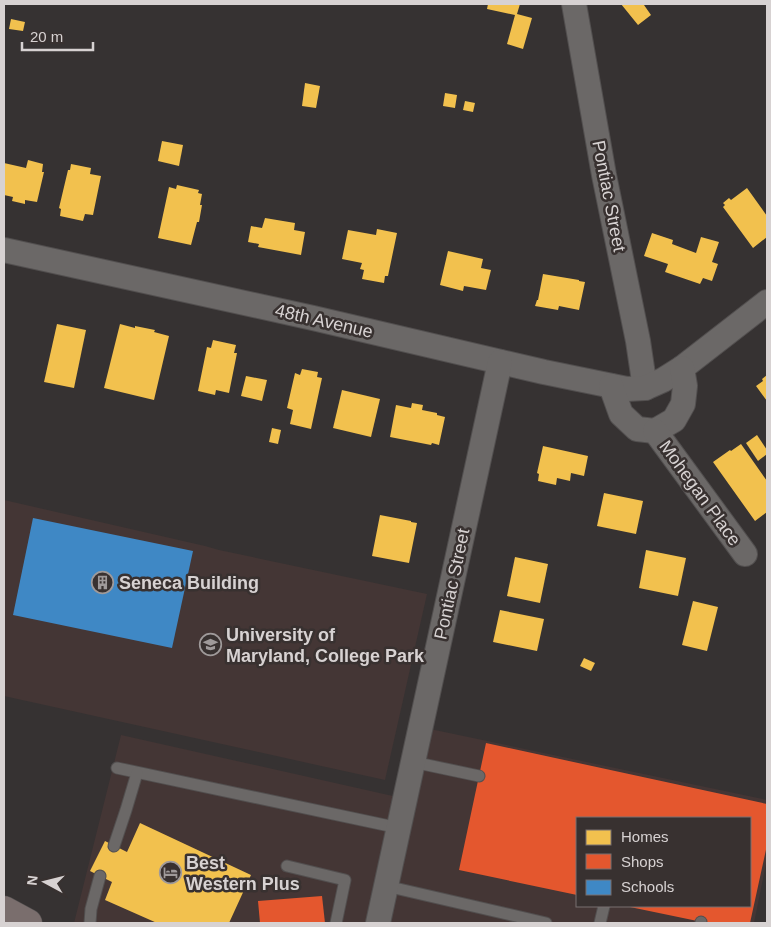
<svg xmlns="http://www.w3.org/2000/svg" width="771" height="927" font-family="Helvetica,sans-serif">
	<rect width="100%" height="100%" fill="#363232"/>
	<g fill="#443635" fill-rule="evenodd">
		<path d="M4,500L205,546L219,550L427,594L385,780L4,696Z"/>
		<path d="M430,729L767,800V859L754,923H74L121,735L415,801ZM577,818H750V906H577Z"/>
	</g>
	<g fill="#f2c14e">
		<path d="M488,4H520L517,14L532,18L523,49L507,44L515,15L487,9Z"/>
		<path d="M621,4H646L644,5L651,15L638,25Z"/>
		<path d="M11,19L25,22L23,31L9,29Z"/>
		<path d="M305,83L320,86L316,108L302,106Z"/>
		<path d="M445,93L457,95L455,108L443,106Z"/>
		<path d="M465,101L475,103L473,112L463,110Z"/>
		<path d="M162,141L183,145L179,166L158,161Z"/>
		<path d="M28,160L43,164L42,172H44L37,202L25,200V204L12,201L13,197L4,195V163L26,168Z"/>
		<path d="M71,164L91,168L90,174L101,176L93,215L85,214L83,221L60,216L61,209L59,208L68,170H70Z"/>
		<path d="M177,185L199,190L198,193L202,194L200,205H202L199,222H197L191,245L158,238L169,187L176,189Z"/>
		<path d="M747,188L767,216V237L753,248L723,207L725,205L723,203L729,198L731,200Z"/>
		<path d="M265,218L295,223L294,230L305,232L301,255L258,247L259,244L248,242L251,226L262,228Z"/>
		<path d="M377,229L397,233L388,276H385L384,283L362,279L364,270L360,269L362,263L342,259L348,230L376,235Z"/>
		<path d="M652,233L673,240L672,244L696,253L701,237L719,242L712,262L718,264L712,281L703,278L700,284L665,272L668,264L644,256Z"/>
		<path d="M448,251L483,259L481,268L491,270L486,290L464,286L463,291L440,285Z"/>
		<path d="M543,274L579,280V281L585,282L579,310L559,306L558,310L535,306L537,300H538Z"/>
		<path d="M57,324L86,330L74,388L44,382Z"/>
		<path d="M120,324L135,328V326L155,330L154,332L169,336L154,400L104,388Z"/>
		<path d="M213,340L236,345L234,353H237L229,393L216,390L215,395L198,391L207,347L211,348Z"/>
		<path d="M302,369L318,372L317,377L322,378L311,429L290,424L293,410L287,408L295,373L300,375Z"/>
		<path d="M767,375V401L756,386L763,381L762,379Z"/>
		<path d="M246,376L267,380L262,401L241,396Z"/>
		<path d="M342,390L380,399L371,437L333,428Z"/>
		<path d="M412,403L423,405L422,410L437,413V415L445,417L439,445L432,443L431,445L390,437L396,405L411,408Z"/>
		<path d="M272,428L281,430L278,444L269,442Z"/>
		<path d="M757,435L767,450V454L758,461L746,443Z"/>
		<path d="M741,444L767,481V501L766,502L767,504V512L755,521L713,462L730,450L731,451Z"/>
		<path d="M543,446L588,456L584,476L571,473L570,481L557,478L556,485L538,481L539,474L537,473Z"/>
		<path d="M604,493L643,501L636,534L597,526Z"/>
		<path d="M380,515L411,521V522L417,523L409,563L372,556Z"/>
		<path d="M646,550L686,558L678,596L639,588Z"/>
		<path d="M515,557L548,564L540,603L507,596Z"/>
		<path d="M693,601L718,607L707,651L682,645Z"/>
		<path d="M500,610L544,619L537,651L493,642Z"/>
		<path d="M584,658L595,663L591,671L580,666Z"/>
		<path d="M140,823L251,875L229,923H157L105,900L112,882L90,871L105,841L127,852Z"/>
	</g>
	<g fill="#e4572e">
		<path d="M486,743L767,804V845L750,923H707L630,907L750,906V818H577V895L459,870Z"/>
		<path d="M322,896L325,923H260L258,901Z"/>
	</g>
	<path fill="#3f88c5" d="M33,518L193,551L172,648L13,615Z"/>
	<g fill="none" stroke-linecap="round" stroke-linejoin="round">
		<defs>
			<g id="service">
				<path d="M413,762L479,776"/>
				<path d="M117,768L399,828"/>
				<path d="M114,846L126,810L137,773"/>
				<path d="M287,866L345,880L336,923"/>
				<path d="M386,886L546,923"/>
				<path d="M90,923L91,909L100,876"/>
				<path d="M600,923L604,906"/>
				<path d="M701,923V922"/>
			</g>
			<g id="minor">
				<path d="M574,4L604,175L638,341L645,388"/>
				<path d="M4,250L313,318L544,372L627,389L645,388L663,380L682,368L767,302"/>
				<path d="M611,386L621,414L637,429L655,431L674,420L683,404L685,386L682,368"/>
				<path d="M655,431L745,554"/>
				<path d="M378,923L500,362"/>
			</g>
			<path id="primary" d="M4,910L28,923"/>
		</defs>
		<use href="#service" stroke="#524f4f" stroke-width="13"/>
		<use href="#minor" stroke="#524f4f" stroke-width="26"/>
		<use href="#primary" stroke="#524f4f" stroke-width="29"/>
		<use href="#service" stroke="#6b6867" stroke-width="11"/>
		<use href="#minor" stroke="#6b6867" stroke-width="24"/>
		<use href="#primary" stroke="#7a6e6d" stroke-width="28"/>
	</g>
	<defs>
		<symbol id="building-ring" viewBox="-11 -11 22 22"><circle r="9.5" fill="#383130" stroke="#9f9a9a" stroke-width="1.5"/><path d="M-4-6H4V6H1V3H-1V6H-4ZM-2.5-4.3h1.7v1.8h-1.7ZM.8-4.3h1.7v1.8H.8ZM-2.5-1h1.7V.8h-1.7ZM.8-1h1.7V.8H.8Z" fill="#9f9a9a"/></symbol>
		<symbol id="university-ring" viewBox="-11 -11 22 22"><circle r="9.5" fill="#383130" stroke="#9f9a9a" stroke-width="1.5"/><path d="M0-5L7-2L0 1L-7-2ZM-4 1L0 2.5L4 1V4Q0 6-4 4Z" fill="#9f9a9a"/></symbol>
		<symbol id="hotel-ring" viewBox="-11 -11 22 22"><circle r="9.5" fill="#383130" stroke="#9f9a9a" stroke-width="1.5"/><path d="M-6-4.5h1.5V1H6V5H4.5V3h-9V5H-6ZM-4 0a1.8 1.8 0 1 1 3.6 0ZM.5 0V-2.5h3Q6-2.5 6 0Z" fill="#9f9a9a"/></symbol>
	</defs>
	<g fill-rule="evenodd">
		<use href="#building-ring" x="90" y="570" width="25" height="25"/>
		<use href="#university-ring" x="198" y="632" width="25" height="25"/>
		<use href="#hotel-ring" x="158" y="860" width="25" height="25"/>
	</g>
	<g text-anchor="middle" stroke-width="5" stroke-linejoin="round" paint-order="stroke">
		<g font-size="18" fill="#d7d2d2" stroke="#383130">
			<text transform="translate(609 196) rotate(79)" y="6">Pontiac Street</text>
			<text transform="translate(324 321) rotate(13)" y="6">48th Avenue</text>
			<text transform="translate(700 493) rotate(54)" y="6">Mohegan Place</text>
			<text transform="translate(452 584) rotate(-78)" y="6">Pontiac Street</text>
		</g>
		<g font-size="18" font-weight="bold" fill="#d7d2d2" stroke="#383130" text-anchor="start">
			<text x="119" y="589">Seneca Building</text>
			<text x="226" y="641">University of<tspan x="226" dy="21">Maryland, College Park</tspan></text>
			<text x="186" y="869">Best<tspan x="186" dy="21">Western Plus</tspan></text>
		</g>
	</g>
	<rect width="771" height="927" fill="none" stroke="#d7d2d2" stroke-width="10"/>
	<rect x="576" y="817" width="175" height="90" fill="#383130" stroke="#787171"/>
	<rect x="586" y="830" width="25" height="15" fill="#f2c14e" stroke="#787171"/>
	<text x="621" y="842" font-size="15" fill="#d7d2d2">Homes</text>
	<rect x="586" y="854" width="25" height="15" fill="#e4572e" stroke="#787171"/>
	<text x="621" y="867" font-size="15" fill="#d7d2d2">Shops</text>
	<rect x="586" y="880" width="25" height="15" fill="#3f88c5" stroke="#787171"/>
	<text x="621" y="892" font-size="15" fill="#d7d2d2">Schools</text>
	<g transform="translate(45 882) rotate(277)" stroke="#383130" stroke-width="4" paint-order="stroke">
	<path d="M0-4L9 19L0 12L-9 19Z" fill="#d7d2d2"/>
	<text y="-8" font-size="14" font-weight="bold" text-anchor="middle" fill="#d7d2d2">N</text>
	</g>
	<path d="M22 42v8h71v-8" fill="none" stroke="#d7d2d2" stroke-width="2.5"/>
	<text x="30" y="42" font-size="15" fill="#d7d2d2" stroke="#383130" stroke-width="4" paint-order="stroke">20 m</text>
</svg>
